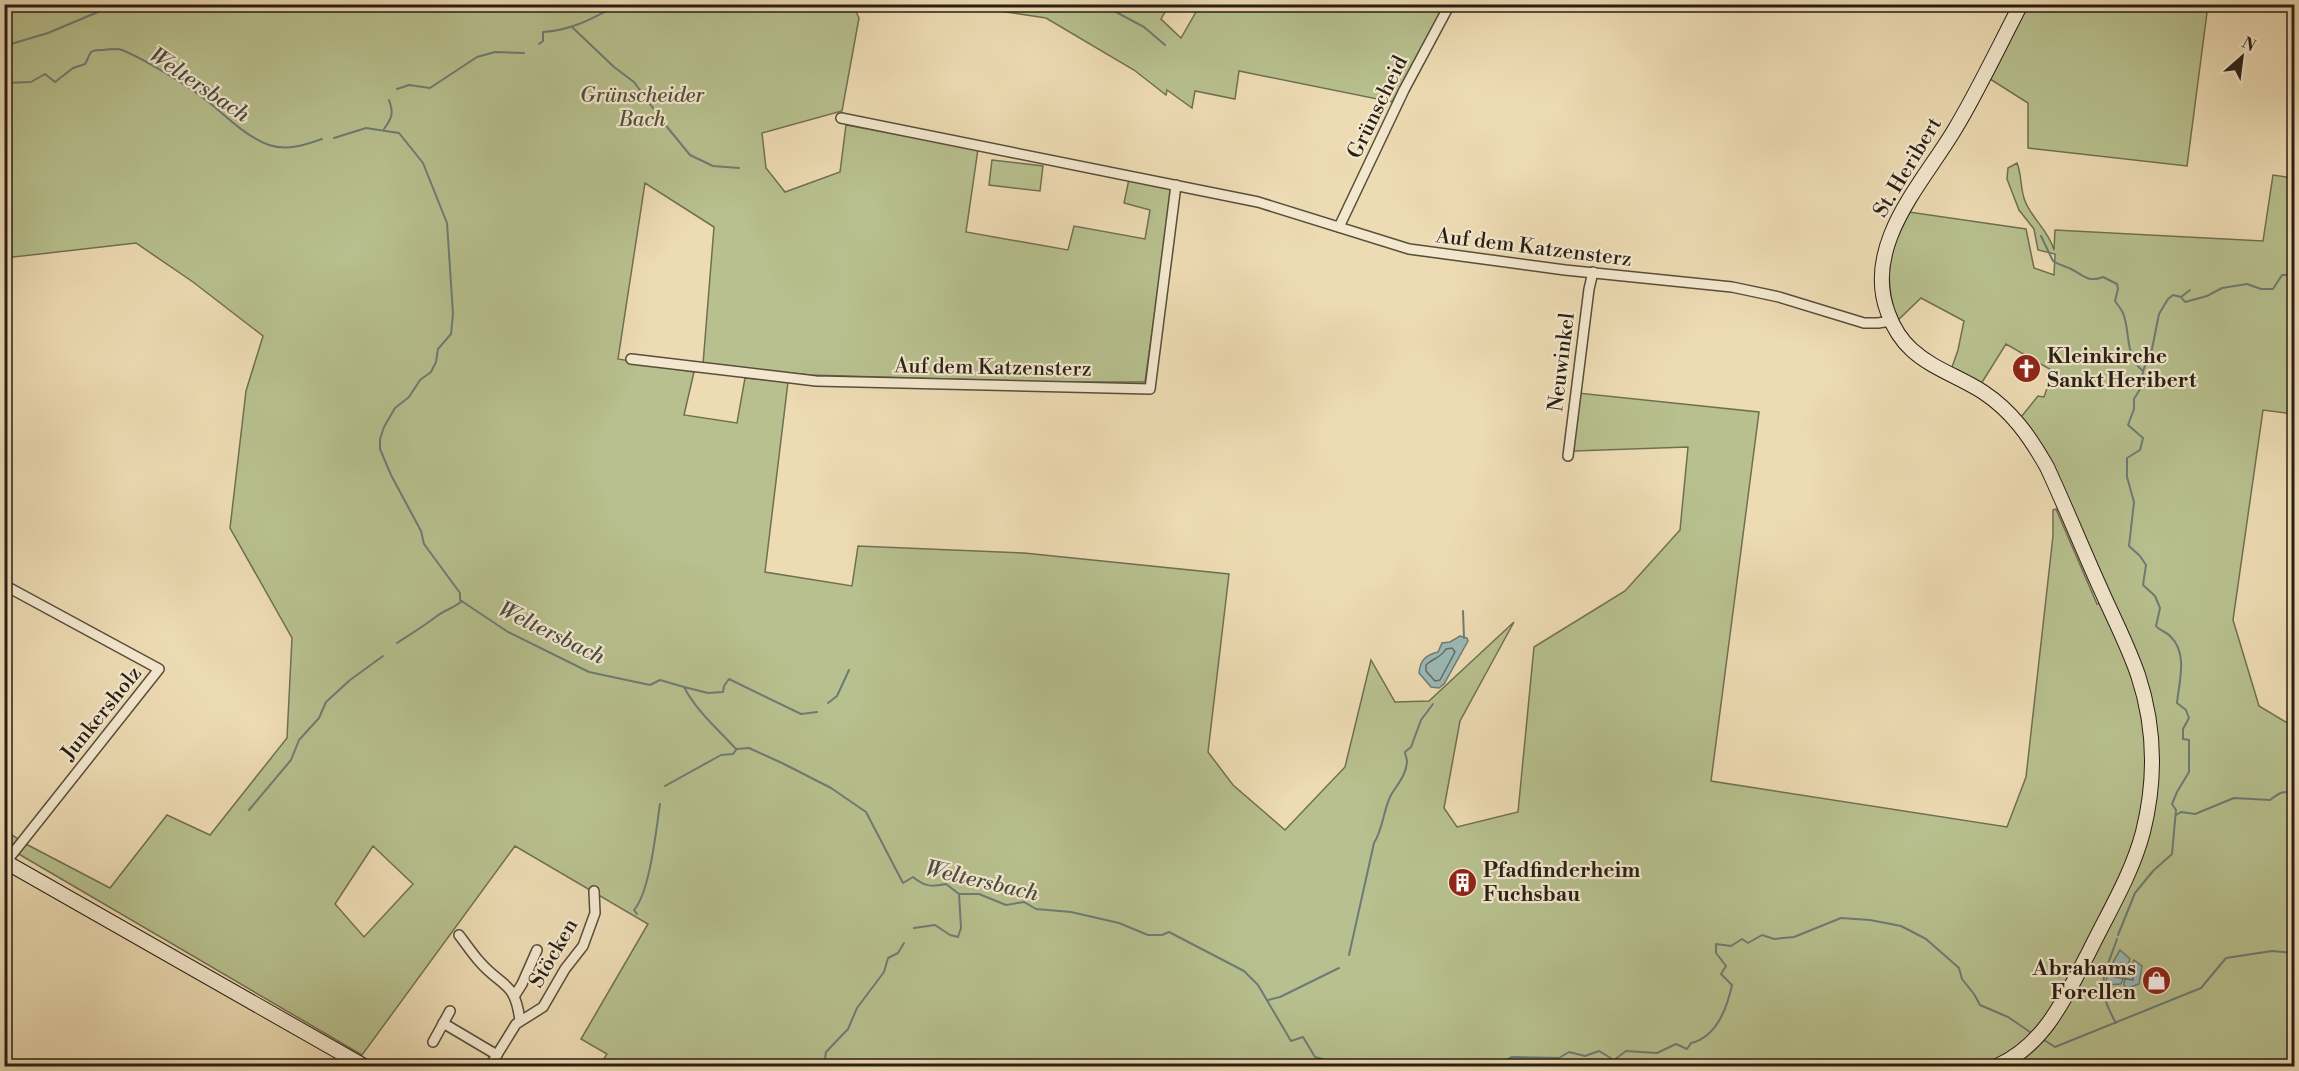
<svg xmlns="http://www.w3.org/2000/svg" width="2299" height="1071" font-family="'Libre Bodoni',serif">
	<rect width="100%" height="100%" fill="#eddbb3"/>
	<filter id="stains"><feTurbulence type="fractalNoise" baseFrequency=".00333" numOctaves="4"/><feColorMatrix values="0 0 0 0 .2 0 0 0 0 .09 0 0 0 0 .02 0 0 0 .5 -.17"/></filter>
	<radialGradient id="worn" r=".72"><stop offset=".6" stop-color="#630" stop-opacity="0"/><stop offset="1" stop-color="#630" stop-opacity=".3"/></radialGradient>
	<g fill="#b7c08e" stroke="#706f52" stroke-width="1.5" fill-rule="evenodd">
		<path d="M4,5H853L859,18L842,111L762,133L766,168L785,192L840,172L846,125L978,149L966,232L1068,250L1074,226L1145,239L1150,210L1124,203L1129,179L1172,188L1145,382H1052L810,375L703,364L714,227L645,183L618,359L694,372L684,415L737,423L745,378L788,382L765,572L852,586L858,546L1024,553L1229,574L1208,752L1233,785L1285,830L1345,767L1371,660L1395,702L1429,701L1514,622L1460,721L1444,808L1457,827L1518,812L1534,647L1625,591L1680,530L1688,447L1574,451L1573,439L1578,393L1759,412L1711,781L2007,827L2026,777L2053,536V510L2056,509L2097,604L2109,600L2021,417L2038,396L2044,397L2053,371L2006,344L1981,384L1951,370L1958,350L1964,321L1921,298L1897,321C1883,274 1888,256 1909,212L2026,229L2034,268L2054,275L2055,254L2038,250L2034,229L2019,210L2007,179L2008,168L2017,163C2022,175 2020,189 2025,201C2032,219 2049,231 2054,250L2055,230L2263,241L2273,175L2294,178V414L2263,410L2233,620L2259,706L2294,727V1066H599L607,1054L581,1039L648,924L515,846L362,1055L5,846V830L24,843L110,888L167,815L210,835L287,738L292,638L230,528L246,391L263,336L193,282L136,243L5,258ZM373,846L413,884L364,937L335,904Z"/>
		<path d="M959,5H1169L1161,19L1181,38L1200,5H1445L1392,102L1239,71L1235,99L1195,91L1192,108L1167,90L1166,95L1134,70L1046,18Z"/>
		<path d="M2028,5H2208L2187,166L2028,148V103L1990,79Z"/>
		<path d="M992,160L1043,166L1040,191L989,185Z"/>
	</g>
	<g fill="#9bb9b5" stroke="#6d7b75" stroke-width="1.5">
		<path d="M1460,636L1467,638L1468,641L1444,684L1439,688L1431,687L1419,673C1420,660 1426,655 1438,652L1442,643L1450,642Z"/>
		<path d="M2120,950L2130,959L2121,984L2105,985L2109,969Z"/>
		<path d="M2134,960L2142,966L2139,984L2128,988L2124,986V982Z"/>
	</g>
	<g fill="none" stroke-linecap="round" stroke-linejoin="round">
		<g stroke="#626c65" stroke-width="1.5">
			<path d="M1452,648L1455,652L1440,680L1435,681L1426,671V665C1433,658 1441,658 1446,649Z"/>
			<path d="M2121,963L2134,970L2133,980L2114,977L2115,971Z"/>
		</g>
		<g stroke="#6d7b75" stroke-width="2">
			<path d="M1101,4L1144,27L1165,45"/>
			<path d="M572,27L614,67L634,82L663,122L690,155L713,166L739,168"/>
			<path d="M539,44L543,41V32C574,30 592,18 620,4"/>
			<path d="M4,46L48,33L117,4"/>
			<path d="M4,83L31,82L45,74L55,82L73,68L85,64C87,61 89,55 91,52C95,49 100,50 104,50C109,49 114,49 118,49C133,52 188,86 202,97C224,113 242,135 269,145C287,151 305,145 322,139"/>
			<path d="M397,89L409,85L430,88L477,57L495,52L524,53"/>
			<path d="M384,129C392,118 394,113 389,100"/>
			<path d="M334,138L366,128L399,133L423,163L447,223L453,314L451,334L438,349L436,362L431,372L420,380L409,397L395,408L384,427L380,439V449L391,475L421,531L424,544L460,593V600L508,632L589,672L650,685L660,680L684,687C697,712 717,728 736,749L749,748L782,763L831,788L866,812L903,883L913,877C925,887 932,887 946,884L959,894H979L1006,905L1024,902L1036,909L1071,912L1119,923L1148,935H1162L1169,932L1244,971L1258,985L1291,1041L1303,1037L1315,1057L1349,1066"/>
			<path d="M2041,236L2053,261C2059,265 2065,266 2071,269C2083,275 2088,283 2103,277L2117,284L2118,289L2115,301C2118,305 2121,309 2123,313C2131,333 2124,356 2143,371"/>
			<path d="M2181,297L2190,290"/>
			<path d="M1463,611L1464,638"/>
			<path d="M397,643C411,634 424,626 437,616C445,610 454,608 462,601"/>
			<path d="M684,687L708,693L723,692L724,686L729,679L801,714L817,712"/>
			<path d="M828,703L837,696L849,670"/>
			<path d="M665,786L721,755L733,754L736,750"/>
			<path d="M249,810L291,760L299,740L319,718L326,702L350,680L383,656"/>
			<path d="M2176,815L2181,812L2195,814L2234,798L2270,800C2279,793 2283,790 2294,793"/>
			<path d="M637,914L634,910C650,892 656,830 660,804"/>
			<path d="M914,928L935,925L950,935L958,937L961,928L959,894"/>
			<path d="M2118,935L2135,893L2153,871L2172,854L2176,810L2172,804L2177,792L2189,772V740L2183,739V729L2189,718L2186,710L2177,703C2179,682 2188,654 2171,637C2167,632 2160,631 2156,626L2160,608L2155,596L2143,585L2146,565L2140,556L2129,546L2134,502L2127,477V458L2140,450L2143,438L2128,425L2134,409V399L2142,386L2143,371L2152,349L2159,314L2168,299L2173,295L2181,297L2185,302L2207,296L2222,288L2247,284L2261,289H2273L2282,275H2294"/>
			<path d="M1349,955L1374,843C1383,829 1383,811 1391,795C1397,785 1407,774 1407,761C1407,758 1405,755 1405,752L1411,747L1421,720L1433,704"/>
			<path d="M1268,1000L1280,997L1339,968"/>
			<path d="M2116,1023C2094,985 2104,977 2117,939"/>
			<path d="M2041,1038L2055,1047L2201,988L2226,958L2272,951L2294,953"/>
			<path d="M824,1066L826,1052L848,1029L857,1008L884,972L888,958L898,953L904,943"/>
			<path d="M1495,1066L1512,1057L1559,1058L1569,1052L1585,1056L1599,1051L1614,1060L1626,1051L1657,1053L1676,1044L1687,1049L1691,1043C1717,1037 1727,1008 1732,985L1721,974L1726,966L1716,953V944L1731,946L1742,939L1748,943L1762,935L1774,939L1794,937L1841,918L1870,920L1901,926L1926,939L1959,968L1962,979L1974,994L1980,1005L2008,1017L2033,1034"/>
		</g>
		<defs>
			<g id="street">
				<path d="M841,118L1258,202L1409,249L1565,270L1732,287L1779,297L1864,323H1878L1891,321"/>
				<path d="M1339,227L1404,90L1450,4"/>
				<path d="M631,359L816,381L1150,389L1176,185"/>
				<path d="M1568,456L1589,289L1593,272"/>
				<path d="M4,585L159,669L6,862"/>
				<path d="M459,935C466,944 472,953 479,961C502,988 515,980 520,1021"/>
				<path d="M515,995L522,984L537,950"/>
				<path d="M443,1023L497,1055"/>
				<path d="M433,1042L450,1011"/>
				<path d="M490,1066L516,1024L543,1007L565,969L583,946L595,913L594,891"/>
			</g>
			<g id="secondary">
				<path d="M4,861L364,1066"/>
				<path d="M1997,1066C2045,1045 2066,996 2089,952C2108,913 2132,874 2143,832C2156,780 2155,726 2138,675C2128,646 2114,619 2102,592C2083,550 2066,508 2047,467C2030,437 2012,411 1983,392C1960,377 1933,369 1912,350C1901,340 1893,327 1888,313C1862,245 1923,183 1955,129C1979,89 1999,46 2021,4"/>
			</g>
		</defs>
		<use href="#street" stroke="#594d3c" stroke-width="12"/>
		<use href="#secondary" stroke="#281e15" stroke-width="16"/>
		<use href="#street" stroke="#f3e8ce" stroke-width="9"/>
		<use href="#secondary" stroke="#f3e8ce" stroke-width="14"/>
	</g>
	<defs>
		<symbol id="church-disc" viewBox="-11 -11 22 22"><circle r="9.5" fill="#8f2418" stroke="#f3e8ce"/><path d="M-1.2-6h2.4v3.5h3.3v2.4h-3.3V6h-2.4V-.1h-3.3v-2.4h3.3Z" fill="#fff"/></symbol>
		<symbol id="building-disc" viewBox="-11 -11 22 22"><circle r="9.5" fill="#8f2418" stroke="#f3e8ce"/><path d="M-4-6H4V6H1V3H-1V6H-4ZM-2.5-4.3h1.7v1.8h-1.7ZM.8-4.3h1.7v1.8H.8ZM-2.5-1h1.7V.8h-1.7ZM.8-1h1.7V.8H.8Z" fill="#fff"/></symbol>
		<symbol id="shop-disc" viewBox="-11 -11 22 22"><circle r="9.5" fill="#8f2418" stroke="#f3e8ce"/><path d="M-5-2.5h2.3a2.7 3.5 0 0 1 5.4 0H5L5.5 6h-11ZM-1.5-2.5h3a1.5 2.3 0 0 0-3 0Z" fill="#fff"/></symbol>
	</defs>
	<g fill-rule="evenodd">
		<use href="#church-disc" x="2010" y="352" width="33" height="33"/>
		<use href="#building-disc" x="1446" y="866" width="33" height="33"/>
		<use href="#shop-disc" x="2140" y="964" width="33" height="33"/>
	</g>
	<g text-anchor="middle" stroke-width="4.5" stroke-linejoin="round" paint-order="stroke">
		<g font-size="21" font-style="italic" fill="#534f39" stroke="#f3e8ce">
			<text x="642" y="102">Grünscheider<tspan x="642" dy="24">Bach</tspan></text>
		</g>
		<g font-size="21" fill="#281e15" stroke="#f3e8ce">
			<text transform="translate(1377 107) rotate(-64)" y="7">Grünscheid</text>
			<text transform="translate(1907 167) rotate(-59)" y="7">St. Heribert</text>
			<text transform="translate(1534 247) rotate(7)" y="7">Auf dem Katzensterz</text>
			<text transform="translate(1561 362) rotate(-83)" y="7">Neuwinkel</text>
			<text transform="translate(993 367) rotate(1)" y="7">Auf dem Katzensterz</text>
			<text transform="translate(101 713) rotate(-51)" y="7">Junkersholz</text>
			<text transform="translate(553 953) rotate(-60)" y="7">Stöcken</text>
		</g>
		<g font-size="21" font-weight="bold" fill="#281e15" stroke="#f3e8ce" text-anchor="start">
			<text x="2047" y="363">Kleinkirche<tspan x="2047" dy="24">Sankt Heribert</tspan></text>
			<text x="1483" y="877">Pfadfinderheim<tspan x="1483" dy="24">Fuchsbau</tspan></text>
			<text x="2136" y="975" text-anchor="end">Abrahams<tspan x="2136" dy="24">Forellen</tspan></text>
		</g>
		<g font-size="22" font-style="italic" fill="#4a4c45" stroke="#f3e8ce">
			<text transform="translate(200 84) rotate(34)" y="8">Weltersbach</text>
			<text transform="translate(552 632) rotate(26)" y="8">Weltersbach</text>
			<text transform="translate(982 880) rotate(13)" y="8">Weltersbach</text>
		</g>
	</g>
	<rect width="2299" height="1071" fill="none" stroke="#eddbb3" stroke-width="24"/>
	<rect x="6" y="6" width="2287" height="1059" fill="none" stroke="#281e15" stroke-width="3"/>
	<rect x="12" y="12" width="2275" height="1047" fill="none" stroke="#281e15" stroke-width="1.5"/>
	<g transform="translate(2242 57) rotate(28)" stroke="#f3e8ce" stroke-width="4.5" paint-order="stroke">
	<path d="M0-4.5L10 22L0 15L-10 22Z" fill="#281e15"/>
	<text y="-9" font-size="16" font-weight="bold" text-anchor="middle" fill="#281e15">N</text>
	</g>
	<rect width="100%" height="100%" filter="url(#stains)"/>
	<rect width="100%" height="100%" fill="url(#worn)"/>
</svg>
